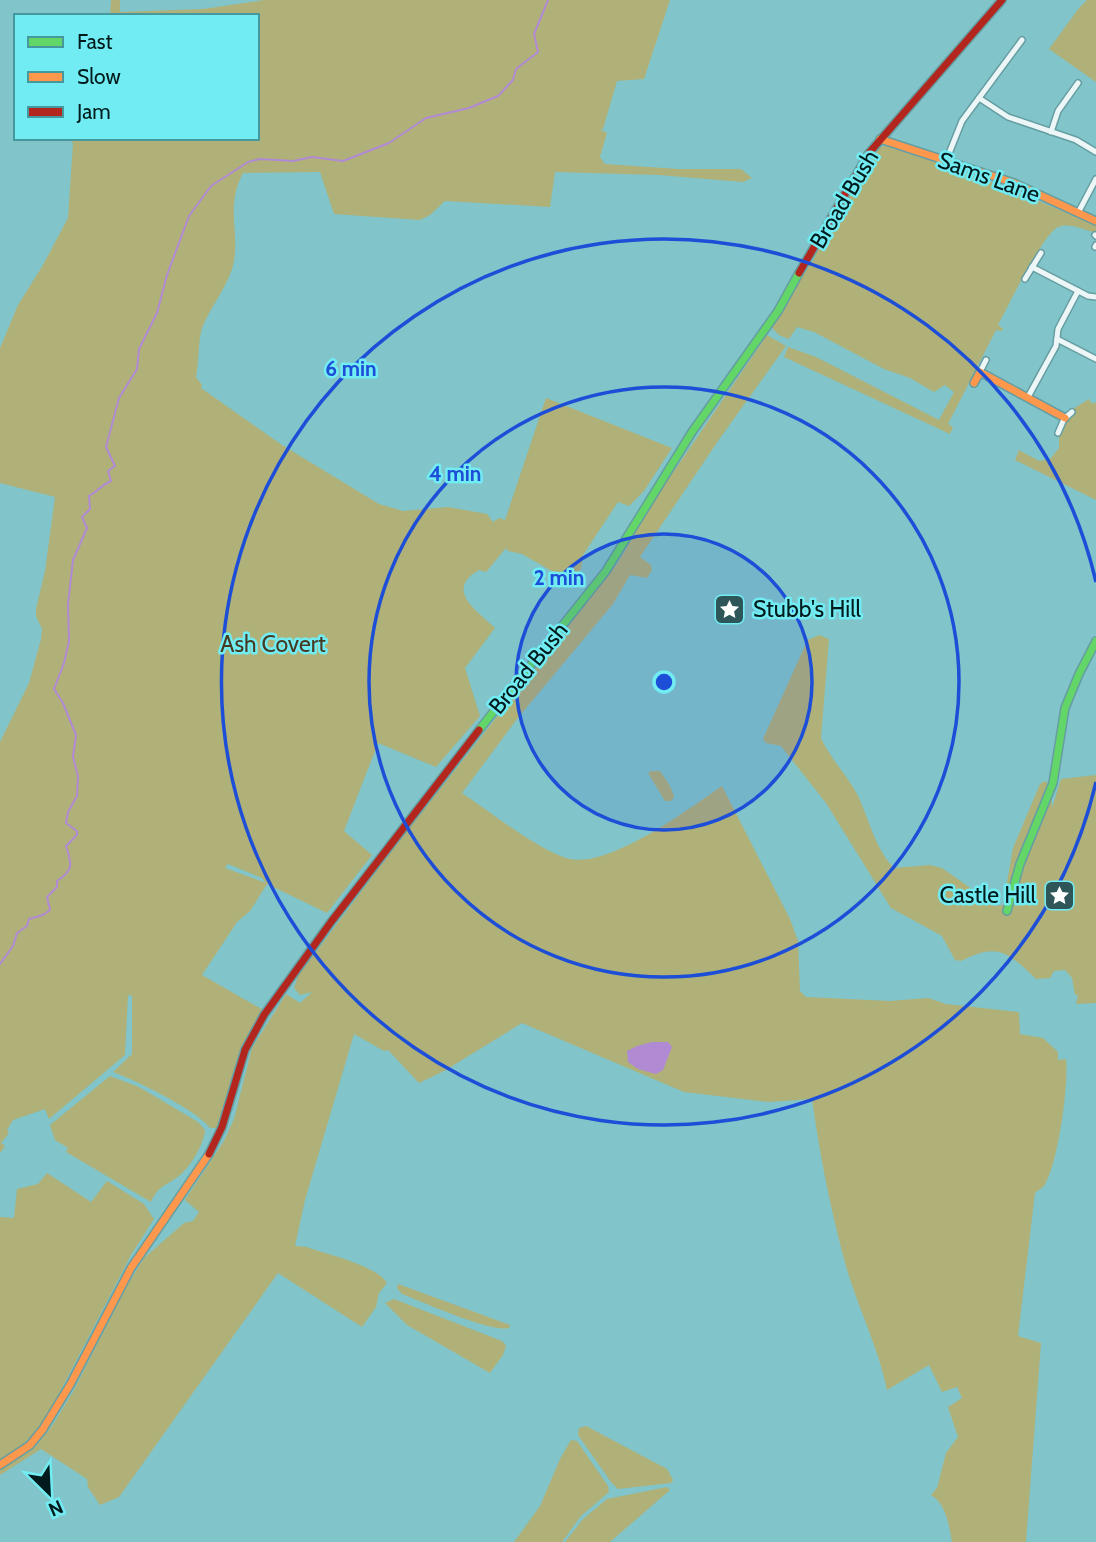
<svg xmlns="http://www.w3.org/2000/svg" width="1096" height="1542" font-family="Cabin,sans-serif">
	<rect width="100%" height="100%" fill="#81c4c9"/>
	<g fill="#b0b178" fill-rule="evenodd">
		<path d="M111,0H120V12L203,9L264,0H670L644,79L617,81L603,129H600L607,133L600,157L605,164L678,169H741L752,178L743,182L659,175L555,172L550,207L445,201L430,215L420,220L334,214L320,172L243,173C224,209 242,235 232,269C225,290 210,308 202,328C198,341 199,363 196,377L202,385L201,388L282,445L379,504L403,511L448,507L487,514L493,522L499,518L505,520L546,398L672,448L644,491L629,506L618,502L583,555L581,569L571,582L522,554L508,551L506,548L486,572L479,570C444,590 477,611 495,628L465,668L480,716L436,767L378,743L344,831L372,855L327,913L267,884L250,911L237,922L202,975L263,1010L238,1056L217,1128H210C197,1110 135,1080 113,1072L132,1054V996L128,995L125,1055L49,1119L45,1109L13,1120L7,1130L9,1133L1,1143L5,1146L0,1153V742L29,683L41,639L42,629L36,616V609L45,571L55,497L0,483V348L18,305L43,265L68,218L73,143L69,138H257V16H110ZM228,864L262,878L266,883L225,868Z"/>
		<path d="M1087,0H1096V82L1049,49L1079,8Z"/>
		<path d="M883,146C910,148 940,162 965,172C1009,189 1053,206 1096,226V233C1086,230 1068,222 1058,227C1043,234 1008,306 998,325L1003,329L1002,331L996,330L948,424L953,427L950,434L784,357L788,347L816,357L939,420L954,392L945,385L934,392L910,378L884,369L814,332L797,327L789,339L779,335L769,325L814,259L826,225L877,150Z"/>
		<path d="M767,335L786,346L718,441L640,557L651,565L652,570L647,578L630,575L613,604L517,719L462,793C489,811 537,849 566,858C607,871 688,809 722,786L790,919L798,941L800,991L806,997L890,1001L928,998L946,1004L1019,1012L1020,1034L1043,1038L1058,1052V1060L1066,1059C1069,1084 1058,1165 1044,1186C1042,1188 1037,1191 1035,1193L1018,1336L1041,1343L1026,1542H952C949,1525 946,1504 931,1495L937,1488L946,1453L958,1437L948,1407L962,1398L957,1387L942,1392L929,1365L887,1390C879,1350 860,1312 848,1273C832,1217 820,1157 812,1099L768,1102L684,1092L522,1023L444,1071L419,1083L388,1050L384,1051L354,1034L305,1200L295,1246L307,1247C328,1255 376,1265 387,1283L379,1293L376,1307L362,1327L278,1273L119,1497L100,1505L88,1487L87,1479L41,1449L0,1475V1468L36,1446L52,1426L73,1392L125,1289L144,1258L184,1223L193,1221L199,1212L185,1200L224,1141L234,1119L252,1048L286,994L300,1003L312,992L300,995L294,988L298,976L393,849L617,564L659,493Z"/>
		<path d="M1089,399L1091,403H1096V500L1015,460L1019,450L1039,461L1050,459L1059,448V433L1067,420L1075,414L1073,409Z"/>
		<path d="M819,635L829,639L821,738C830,758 846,774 857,794C869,818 875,849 894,868L930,865L942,868L996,906L1003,905L1013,848L1040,784L1045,781L1051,786L1052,808L1061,779L1096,775V1003L1076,1004L1078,995H1075L1072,978L1065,970L1054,971L1050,978L1036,979C1008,952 998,942 961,961L955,960L942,936L891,908L826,803L781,746L766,743L763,739L803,650L808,640Z"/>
		<path d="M652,771H660C666,780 672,787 674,797L671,801H665L648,773Z"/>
		<path d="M110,1076L139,1087L198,1122L205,1130C204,1144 191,1166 180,1175C167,1186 159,1184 151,1202L66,1152L68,1148L55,1140L50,1125Z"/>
		<path d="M47,1173L91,1202L107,1181L144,1204L154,1219L131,1255L49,1413C35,1434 21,1448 0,1462V1217L14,1218L17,1189L38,1184Z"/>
		<path d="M398,1284L510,1325L509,1328C491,1333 423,1302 402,1294L397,1288Z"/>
		<path d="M394,1299L502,1341L506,1346L503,1355L490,1373L407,1325L385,1303Z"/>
		<path d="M586,1426L667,1469L673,1480L671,1483L618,1489L611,1482L578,1435L579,1428Z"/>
		<path d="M571,1440L577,1441L608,1486L609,1492L581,1516L562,1542H514L540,1506L560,1459Z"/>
		<path d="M667,1487L670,1490L610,1542H565L583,1519L607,1499Z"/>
	</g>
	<path fill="#b18ad4" d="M652,1042H668L672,1047L663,1070L656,1074L638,1069L628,1062L627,1051L637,1046Z"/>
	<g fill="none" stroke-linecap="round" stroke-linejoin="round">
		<path stroke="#b18ad4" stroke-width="2" d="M0,964L13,946L17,933L27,926L29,919L43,915L50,910L47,897L57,887V881C74,870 72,864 66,846L77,835V831L66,823L68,812L77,796L78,776L73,757L76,735L63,703L54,689L64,663L69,641L68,604L73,560L87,528L82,517L90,509L89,496C98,491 102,485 111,481L108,471L115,466L106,447L119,398L137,369L139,349L157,313L167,275L189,216L211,186L248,162L260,159L293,161L312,157L343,161L389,143L426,118L469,108L498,96L513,80L516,69L538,52L534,34L548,0"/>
		<defs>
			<g id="street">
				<path d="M979,98L1008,117L1076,140L1096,152"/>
				<path d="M1051,132L1058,111L1078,83"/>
				<path d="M946,161L962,121L1022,40"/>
				<path d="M1078,213L1096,179"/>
				<path d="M1095,235L1096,236"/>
				<path d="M1095,247L1096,245"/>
				<path d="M1032,267L1088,296L1096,297"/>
				<path d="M1025,279L1041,253"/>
				<path d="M1057,339L1096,359"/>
				<path d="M980,372L986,360"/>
				<path d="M1028,397L1056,346L1058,329L1078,291"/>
				<path d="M1058,433L1064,419L1072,412"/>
			</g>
			<g id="fast">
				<path d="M479,730L606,571L692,432L778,311L799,273"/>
				<path d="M1007,911L1020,864L1053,783L1065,708L1079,674L1096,641"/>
			</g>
			<g id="slow">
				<path d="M880,139L1014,183L1096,221"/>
				<path d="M974,383L980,372L1065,418"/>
				<path d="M0,1465L30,1445L43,1429L70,1385L131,1268L209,1154"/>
			</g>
			<g id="jam">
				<path d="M799,273L869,153L1002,0"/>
				<path d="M209,1154L222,1127L245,1050L264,1015L331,922L479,730"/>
			</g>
		</defs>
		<use href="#street" stroke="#659ea2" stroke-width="8"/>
		<use href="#fast" stroke="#659ea2" stroke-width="10"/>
		<use href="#slow" stroke="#659ea2" stroke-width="10"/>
		<use href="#jam" stroke="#659ea2" stroke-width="10"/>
		<use href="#street" stroke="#ecf6f7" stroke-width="5"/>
		<use href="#fast" stroke="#63d668" stroke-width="7"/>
		<use href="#slow" stroke="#ff974d" stroke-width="7"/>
		<use href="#jam" stroke="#b3261e" stroke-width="7"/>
	</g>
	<circle cx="664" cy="682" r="148" fill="#1d4ed8" fill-opacity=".12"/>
	<g fill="none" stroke="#1d4ed8" stroke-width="3.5">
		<circle cx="664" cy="682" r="148"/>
		<circle cx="664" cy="682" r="295"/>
		<path d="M1096 782A443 443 0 1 1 1096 582"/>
	</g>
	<defs>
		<symbol id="sight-square" viewBox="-11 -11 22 22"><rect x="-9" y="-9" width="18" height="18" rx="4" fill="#2e5659" stroke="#72ecf3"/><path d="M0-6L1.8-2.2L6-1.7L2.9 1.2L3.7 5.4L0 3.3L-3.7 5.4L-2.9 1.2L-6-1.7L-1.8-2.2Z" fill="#fff"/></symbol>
	</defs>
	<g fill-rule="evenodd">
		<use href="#sight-square" x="712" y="592" width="35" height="35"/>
		<use href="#sight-square" x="1042" y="878" width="35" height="35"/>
	</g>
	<g text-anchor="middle" stroke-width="5" stroke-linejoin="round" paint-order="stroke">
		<g font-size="23" fill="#011b1c" stroke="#72ecf3">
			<text transform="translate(989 177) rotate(20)" y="8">Sams Lane</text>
			<text transform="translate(844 199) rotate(-59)" y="8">Broad Bush</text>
			<text transform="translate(528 668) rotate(-51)" y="8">Broad Bush</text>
		</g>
		<g font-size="23" fill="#011b1c" stroke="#72ecf3" text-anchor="start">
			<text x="753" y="617">Stubb's Hill</text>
			<text x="1036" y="903" text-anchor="end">Castle Hill</text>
		</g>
		<g font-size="23" fill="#473a23" stroke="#72ecf3">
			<text x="273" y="652">Ash Covert</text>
		</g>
	</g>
	<circle cx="664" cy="682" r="10" fill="#1d4ed8" stroke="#72ecf3" stroke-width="3.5"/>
	<g font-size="21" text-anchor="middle" font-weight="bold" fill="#1d4ed8" stroke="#72ecf3" stroke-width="5" stroke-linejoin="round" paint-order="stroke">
		<text x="351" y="376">6 min</text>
		<text x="455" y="481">4 min</text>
		<text x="559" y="585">2 min</text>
	</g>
	<rect x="14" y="14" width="245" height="126" fill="#72ecf3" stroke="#45989d" stroke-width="2"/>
	<rect x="28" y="37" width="35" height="10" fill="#63d668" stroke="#45989d" stroke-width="2"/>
	<text x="77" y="49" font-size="21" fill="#011b1c">Fast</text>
	<rect x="28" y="72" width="35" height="10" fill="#ff974d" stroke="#45989d" stroke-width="2"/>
	<text x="77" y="84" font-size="21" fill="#011b1c">Slow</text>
	<rect x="28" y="107" width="35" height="10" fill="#b3261e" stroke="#45989d" stroke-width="2"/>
	<text x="77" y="119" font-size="21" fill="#011b1c">Jam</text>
	<g transform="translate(49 1493) rotate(156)" stroke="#72ecf3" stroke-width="5" paint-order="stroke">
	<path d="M0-5L12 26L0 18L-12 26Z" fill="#011b1c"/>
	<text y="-10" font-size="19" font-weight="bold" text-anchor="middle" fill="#011b1c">N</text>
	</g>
</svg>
